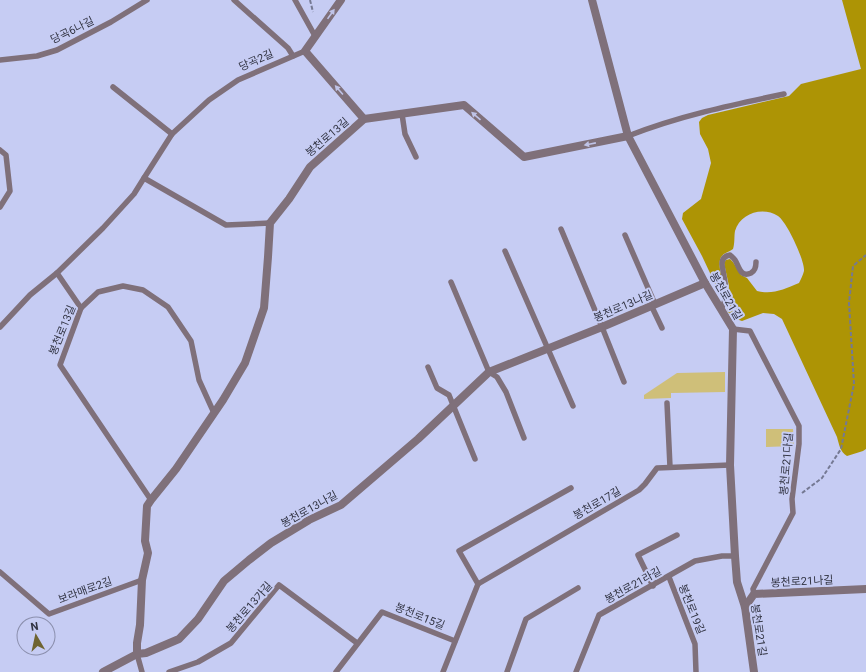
<svg xmlns="http://www.w3.org/2000/svg" width="866" height="672" font-family="Roboto,'Noto Sans KR',sans-serif">
	<rect width="100%" height="100%" fill="#c6ccf3"/>
	<g fill="#cfbf79">
		<path d="M725,372V392L671,393V398L644,399V395L677,373Z"/>
		<path d="M766,429H793L794,446L766,447Z"/>
	</g>
	<path fill="#ad9405" d="M842,0H866V449L863,451L847,456C840,452 839,444 837,437L782,319L774,314L763,313L742,321L736,319L728,312L726,304L729,286L724,263L726,260L730,259L733,262L741,275L747,278L757,291C773,295 784,289 799,283C801,279 803,275 804,271C805,261 787,222 778,216C763,206 740,213 735,231C734,236 735,243 733,249C729,252 724,253 722,256C716,262 723,278 722,286L720,288H717L702,256L682,219L683,213L701,199L711,163L708,149L700,134L699,122L702,118L708,115L789,96L801,84L861,69Z"/>
	<g fill="none" stroke-linecap="round" stroke-linejoin="round">
		<g stroke="#757993" stroke-width="2" stroke-dasharray="4 2" stroke-linecap="butt">
			<path d="M310,0L313,12"/>
			<path d="M802,493L822,478L841,449L854,384L849,303L853,266L866,255"/>
		</g>
		<g stroke="#7f707a" stroke-width="5.5">
			<path d="M234,0L288,48L293,56"/>
			<path d="M295,0L315,36"/>
			<path d="M0,60L37,56L57,50L111,22L147,0"/>
			<path d="M113,87L172,134"/>
			<path d="M402,114L405,134L416,157"/>
			<path d="M628,136C679,116 731,105 784,94"/>
			<path d="M0,150L6,155L10,191L0,207"/>
			<path d="M144,178L226,225L270,223"/>
			<path d="M561,229L602,327L624,382"/>
			<path d="M625,235L655,304"/>
			<path d="M505,251L573,406"/>
			<path d="M57,273L81,308"/>
			<path d="M451,282L489,372L497,377L506,392L524,438"/>
			<path d="M651,305L662,328"/>
			<path d="M721,309C730,295 724,280 722,264C722,259 724,256 730,255C732,257 733,257 735,260C739,266 740,278 751,273C755,271 756,266 756,262"/>
			<path d="M0,327L30,295L57,273L103,228L134,194L144,178L172,134L209,100L238,80L305,51"/>
			<path d="M733,329L750,331L799,426V444L792,499L793,513L753,589L754,594"/>
			<path d="M428,367L437,388L449,395L475,459"/>
			<path d="M667,403L670,467"/>
			<path d="M151,500L60,365L81,308L98,292L123,286L143,290L168,307L191,341L199,380L214,413"/>
			<path d="M0,572L49,614L142,580"/>
			<path d="M669,577L695,644L696,672"/>
			<path d="M478,584L459,551L571,488"/>
			<path d="M653,586L638,555L677,535"/>
			<path d="M137,654L142,672"/>
			<path d="M169,672L198,662L231,643L279,585L357,643"/>
			<path d="M336,672L382,612L455,641"/>
			<path d="M443,672L478,584L639,490L645,484L657,468L730,465"/>
			<path d="M507,672L526,619L578,588"/>
			<path d="M576,672L599,615L695,561L722,556H735"/>
		</g>
		<g stroke="#7f707a" stroke-width="8">
			<path d="M341,0L305,51L364,119"/>
			<path d="M592,0L628,136L705,283L733,329L730,465L735,556L737,582L745,607L754,672"/>
			<path d="M745,607L754,594L866,589"/>
			<path d="M137,654L146,653L179,639L198,619L224,581L249,560L271,543L309,520L341,505L418,439L489,372L602,327L705,283"/>
			<path d="M103,672L137,654V643L140,625L142,580L148,553L145,541L147,506L151,500L176,469L223,400L245,363L264,308L268,257L270,223L289,199L310,167L364,119L464,105L524,157L628,136"/>
		</g>
	</g>
	<defs><path id="oneway-solid" d="M-6-.8H1V-3.2L6.5 0L1 3.2V.8H-6Z"/></defs>
	<g fill="#bfc3e7">
		<use href="#oneway-solid" transform="translate(331 14) rotate(-55)"/>
		<use href="#oneway-solid" transform="translate(339 90) rotate(-131)"/>
		<use href="#oneway-solid" transform="translate(476 116) rotate(-139)"/>
		<use href="#oneway-solid" transform="translate(590 144) rotate(169)"/>
	</g>
	<g text-anchor="middle" stroke-width="4" stroke-linejoin="round" paint-order="stroke">
		<g font-size="11" fill="#323443" stroke="#c6ccf3">
			<text transform="translate(72 30) rotate(-26)" y="4">당곡6나길</text>
			<text transform="translate(256 60) rotate(-24)" y="4">당곡2길</text>
			<text transform="translate(327 137) rotate(-41)" y="4">봉천로13길</text>
			<text transform="translate(726 296) rotate(60)" y="4">봉천로21길</text>
			<text transform="translate(623 306) rotate(-23)" y="4">봉천로13나길</text>
			<text transform="translate(62 330) rotate(-68)" y="4">봉천로13길</text>
			<text transform="translate(786 464) rotate(-85)" y="4">봉천로21다길</text>
			<text transform="translate(597 503) rotate(-30)" y="4">봉천로17길</text>
			<text transform="translate(309 509) rotate(-29)" y="4">봉천로13나길</text>
			<text transform="translate(802 581) rotate(-3)" y="4">봉천로21나길</text>
			<text transform="translate(633 585) rotate(-29)" y="4">봉천로21라길</text>
			<text transform="translate(85 590) rotate(-20)" y="4">보라매로2길</text>
			<text transform="translate(249 607) rotate(-49)" y="4">봉천로13가길</text>
			<text transform="translate(692 609) rotate(68)" y="4">봉천로19길</text>
			<text transform="translate(420 616) rotate(22)" y="4">봉천로15길</text>
			<text transform="translate(759 630) rotate(81)" y="4">봉천로21길</text>
		</g>
	</g>
	<g transform="translate(36 636) rotate(351)"><circle r="19" fill="#c6ccf3" stroke="#8b8fad"/>
	<path d="M0-3L7 15L0 10L-7 15Z" fill="#6f6431"/>
	<text y="-6" font-size="11" font-weight="bold" text-anchor="middle" fill="#323443">N</text>
	</g>
</svg>
